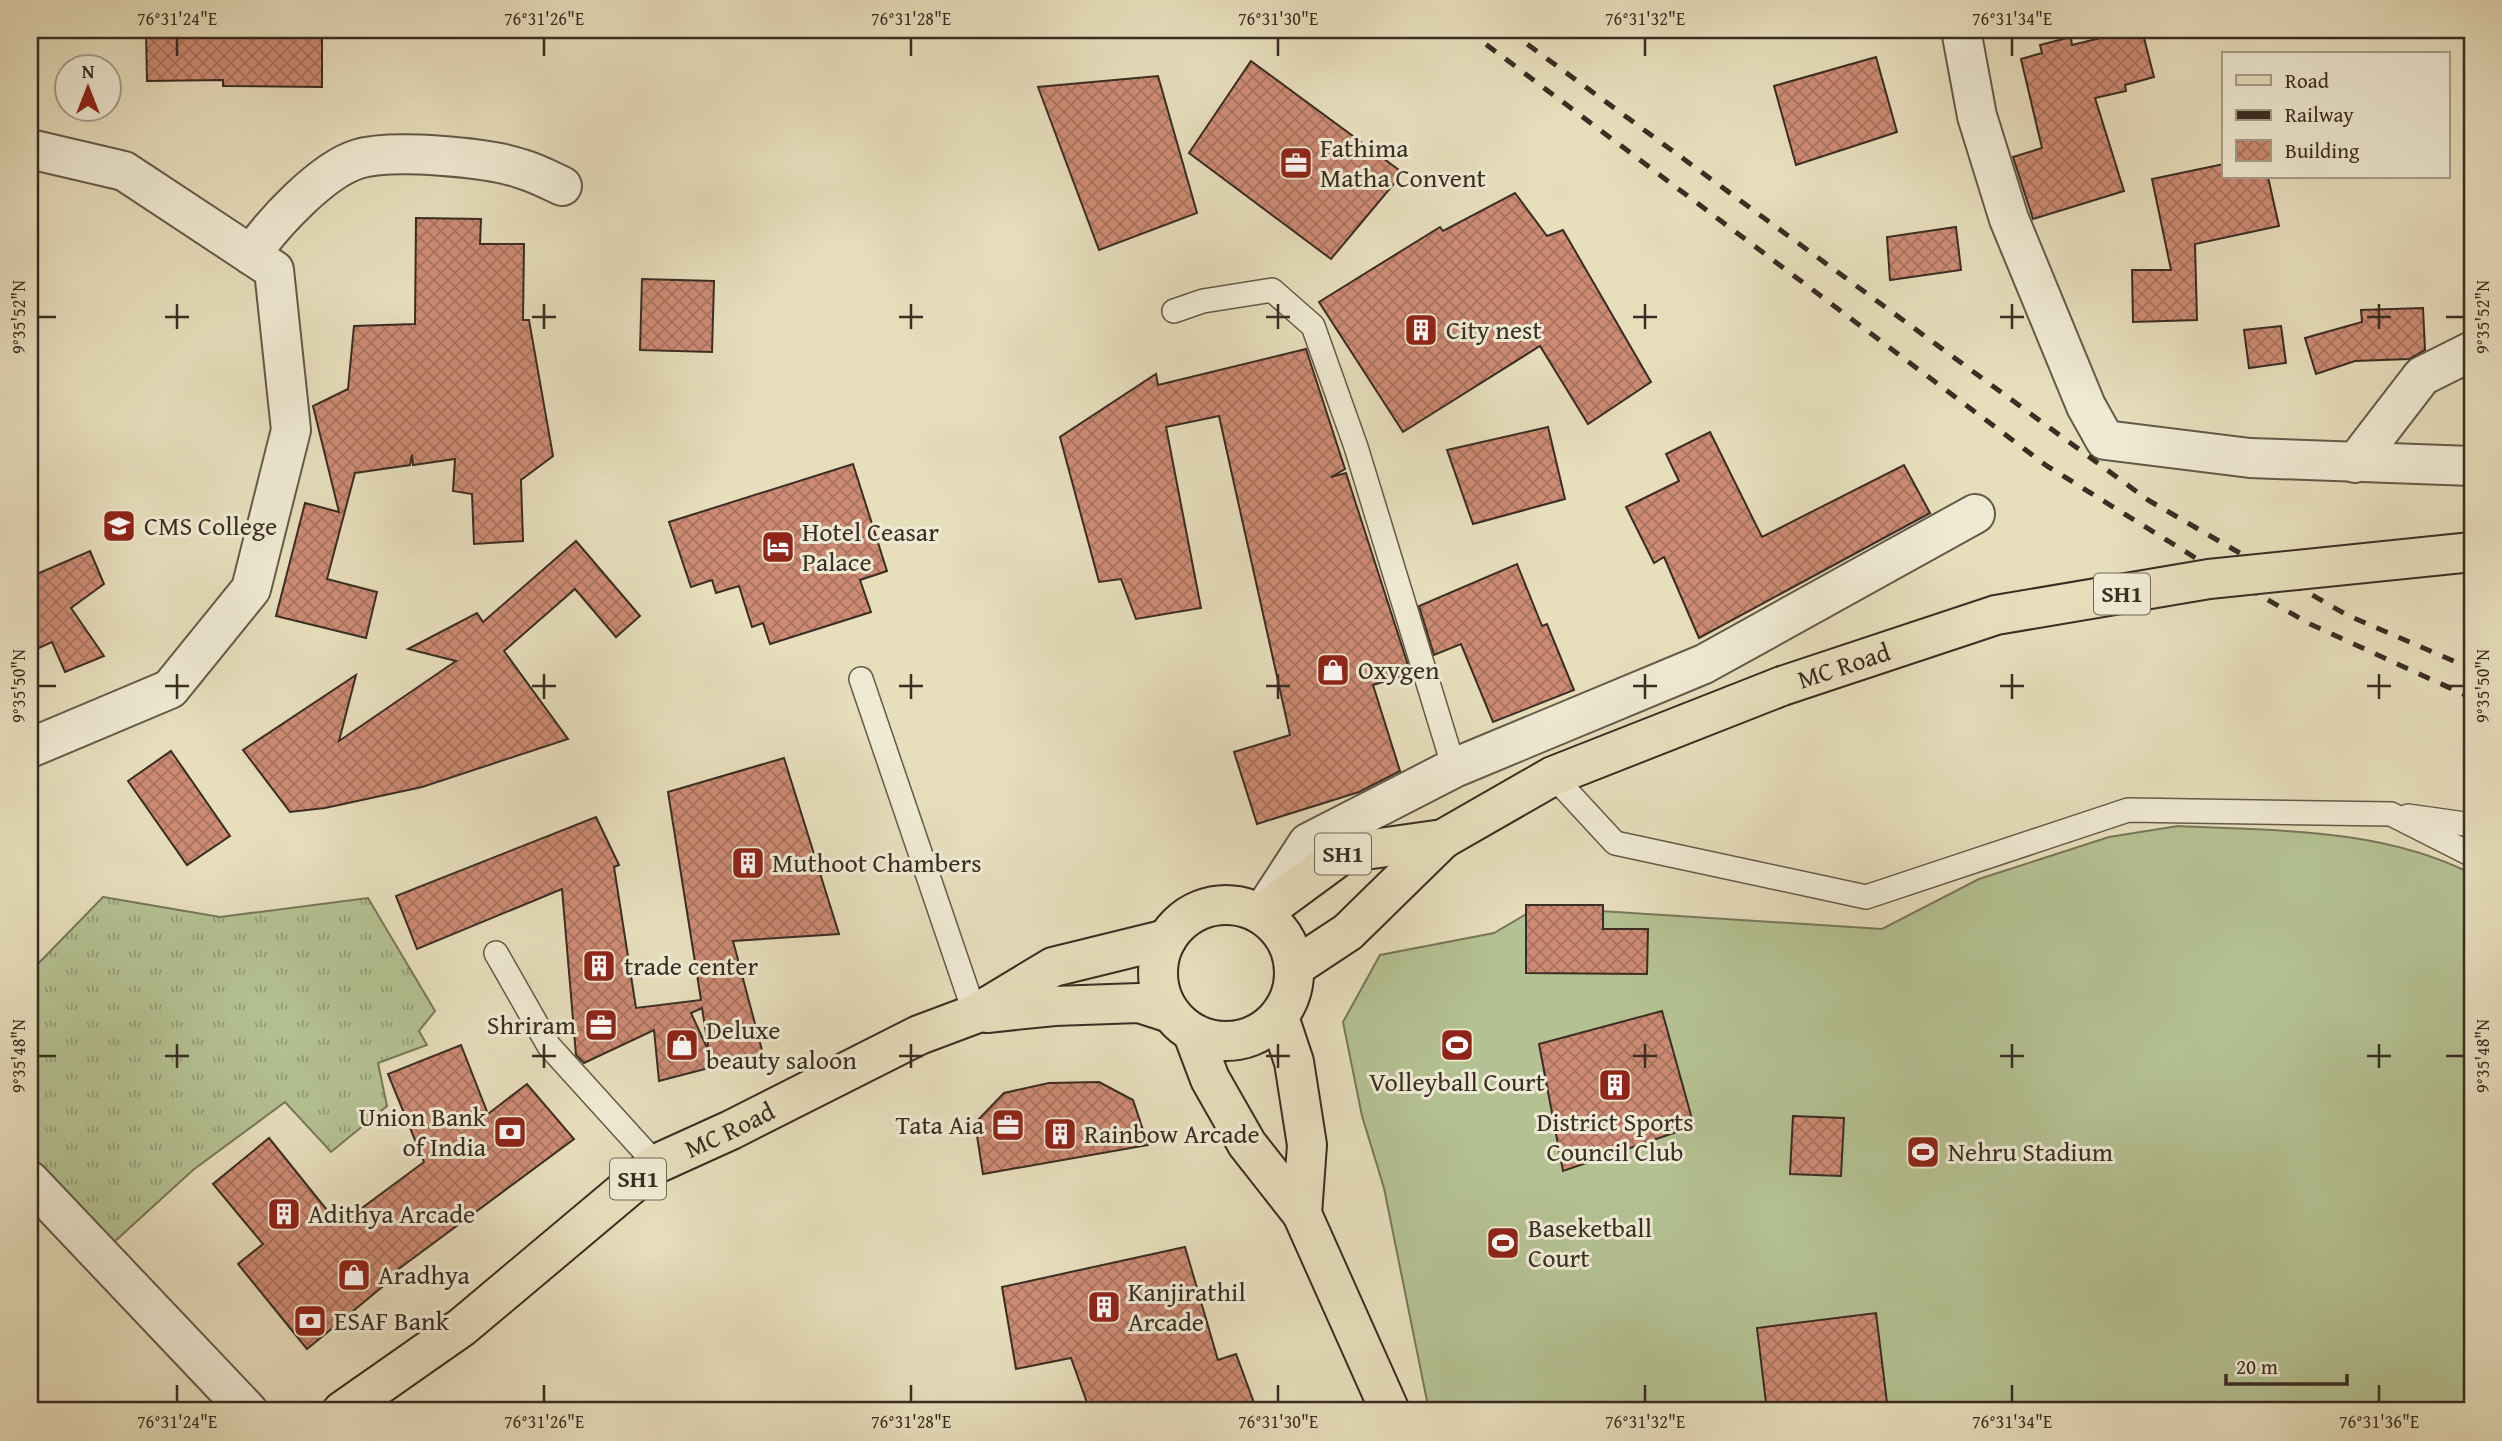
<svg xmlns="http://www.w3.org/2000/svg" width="2502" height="1441" font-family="'Gentium Book Plus',serif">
	<defs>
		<pattern id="grass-tufts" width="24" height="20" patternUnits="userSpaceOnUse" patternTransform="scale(1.75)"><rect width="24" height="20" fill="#b4c192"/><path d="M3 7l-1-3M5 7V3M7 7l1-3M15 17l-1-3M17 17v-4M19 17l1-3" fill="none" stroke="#939d77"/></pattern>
		<pattern id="building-cross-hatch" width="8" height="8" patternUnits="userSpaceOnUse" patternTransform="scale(1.75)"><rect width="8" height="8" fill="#cd8b74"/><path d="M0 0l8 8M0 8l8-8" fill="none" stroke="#a7725f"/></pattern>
	</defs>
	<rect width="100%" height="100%" fill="#e7debc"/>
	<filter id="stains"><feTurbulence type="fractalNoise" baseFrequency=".00286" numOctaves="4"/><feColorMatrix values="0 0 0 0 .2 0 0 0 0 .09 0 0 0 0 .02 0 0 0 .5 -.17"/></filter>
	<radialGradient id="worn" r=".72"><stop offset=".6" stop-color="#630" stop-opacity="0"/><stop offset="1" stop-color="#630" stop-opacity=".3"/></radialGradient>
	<path fill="url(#grass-tufts)" stroke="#77775a" stroke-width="2" d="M103,897L220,917L368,898L435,1011L419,1031L427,1045L378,1063L387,1106L331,1152L285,1102L193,1170L113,1243L30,1156V972Z"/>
	<path fill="#b4c192" stroke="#77775a" stroke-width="2" d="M2178,826C2277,831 2381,828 2472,874V1411H1429L1384,1188L1362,1116L1343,1022L1380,955L1494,933L1538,907L1882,929L1979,879L2109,837Z"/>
	<g fill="url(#building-cross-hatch)" stroke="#3a2d23" stroke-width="2" fill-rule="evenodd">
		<path d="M146,30H322V87L223,86V80L147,81Z"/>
		<path d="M2133,30H2142L2154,77L2125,85L2126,91L2095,98L2124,191L2033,219L2013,157L2042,148L2021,59L2042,53L2040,45L2071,37L2072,45Z"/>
		<path d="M1876,57L1897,132L1796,165L1774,86Z"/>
		<path d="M1251,61L1403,173L1331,259L1189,153Z"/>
		<path d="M1158,76L1197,213L1099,250L1038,87Z"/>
		<path d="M2224,164V177H2268L2279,226L2195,244L2197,320L2133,322L2132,270H2171L2152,179Z"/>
		<path d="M1515,193L1547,236L1563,230L1651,382L1588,424L1540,346L1403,432L1319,302L1440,227L1443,231Z"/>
		<path d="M416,218L481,219L480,244H524L523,320H529L553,456L521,480L523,541L474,544L472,494L453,491L455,459L413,465L412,455L410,465L355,473L327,579L377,592L366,638L276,616L305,503L339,512L313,406L348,389L354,326L415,324Z"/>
		<path d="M1956,227L1961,270L1890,280L1887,237Z"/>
		<path d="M642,279L714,281L712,352L640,350Z"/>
		<path d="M2423,308L2425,350L2409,359L2355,361L2316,374L2305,338L2362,322L2361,310Z"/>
		<path d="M2281,326L2286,363L2249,368L2244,330Z"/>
		<path d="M1306,349L1345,469L1331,477L1346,473L1408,665L1409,674L1373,685L1400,771L1359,792L1257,824L1234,752L1290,735L1219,416L1166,427L1201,608L1136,619L1121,579L1099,582L1060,437L1156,374L1158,385Z"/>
		<path d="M1548,427L1565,499L1473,524L1447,450Z"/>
		<path d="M1710,432L1762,537L1904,465L1930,513L1699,638L1664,557L1654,563L1626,507L1679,481L1666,454Z"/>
		<path d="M853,464L887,571L860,580L871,612L770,644L763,623L752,627L739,586L716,593L712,580L691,587L669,522Z"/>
		<path d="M576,541L640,616L616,637L575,589L504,651L568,739L422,787L325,808L290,812L243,750L356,675L339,741L456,661L408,649L477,613L483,622Z"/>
		<path d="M90,551L104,584L71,608L104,656L65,672L52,642L30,652V577Z"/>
		<path d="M1517,564L1542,626L1547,624L1574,690L1493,722L1461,644L1434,655L1419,606Z"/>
		<path d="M171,751L230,836L187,865L128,781Z"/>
		<path d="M784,758L839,934L733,941L763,1054L659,1081L654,1030L584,1063L576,1055L562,889L417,949L396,896L596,817L619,865L614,867L636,1008L701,1000L668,792ZM702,1008L709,1052L691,1013Z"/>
		<path d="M1526,905H1603V929H1648L1647,974L1526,973Z"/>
		<path d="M1662,1011L1694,1126L1563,1171L1539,1044Z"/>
		<path d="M461,1045L488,1114L527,1084L574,1139L385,1279L387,1283L307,1349L238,1264L263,1244L213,1184L269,1138L339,1225L424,1162L388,1074Z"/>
		<path d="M1099,1082L1133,1100L1148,1145L983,1174L975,1123L1004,1093L1049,1083Z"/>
		<path d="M1793,1116L1844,1118L1841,1176L1790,1174Z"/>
		<path d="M1185,1247L1218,1360L1236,1354L1257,1411H1090L1071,1358L1016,1369L1002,1287Z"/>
		<path d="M1876,1313L1888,1411H1767L1757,1328Z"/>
	</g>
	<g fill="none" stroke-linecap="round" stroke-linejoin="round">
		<defs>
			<g id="lane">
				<path d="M1174,311L1203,301L1272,290L1313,326L1356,447L1454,768"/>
				<path d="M861,679L975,1014"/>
				<path d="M1553,776L1615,843L1866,897L2128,810L2391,814L2472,855"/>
				<path d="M2408,816L2472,825"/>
				<path d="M496,953L549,1046L656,1164"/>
			</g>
			<g id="street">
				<path d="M1961,30L1977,116L2009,219L2086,406L2105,440L2250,458L2472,466"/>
				<path d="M30,149L124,171L274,270L291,430L251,589L170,689L30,748"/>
				<path d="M251,255C272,224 322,170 358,159C392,149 488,157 522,169C536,173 549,180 562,186"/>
				<path d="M2355,463L2422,376L2472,351"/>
				<path d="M1263,912L1308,843L1454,768L1704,664L1975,514"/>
				<path d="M30,1181L248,1411"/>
			</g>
			<g id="primary">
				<circle cx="1226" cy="973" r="68"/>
				<path d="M1261,914L1344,853L1443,839L1553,776L1782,686"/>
				<path d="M1295,967L1348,932L1443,839"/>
				<path d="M987,1013L1054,1006L1139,1003L1170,1013"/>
				<path d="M1279,1017L1294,1062L1307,1145L1302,1214"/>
				<path d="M1193,1034L1210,1079L1247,1144L1302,1214L1390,1411"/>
				<path id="s1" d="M342,1411L462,1327L656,1164L731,1130L919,1035L975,1014L1053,967L1167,939"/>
			</g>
		</defs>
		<use href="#lane" stroke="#655949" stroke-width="26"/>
		<use href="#street" stroke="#655949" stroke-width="42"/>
		<use href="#primary" stroke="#3a2d23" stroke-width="42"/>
		<use href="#lane" stroke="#efead3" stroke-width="23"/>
		<use href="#street" stroke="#efead3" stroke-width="38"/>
		<use href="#primary" stroke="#e7debc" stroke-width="38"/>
		<g stroke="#3a2d23" stroke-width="5" stroke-dasharray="12 12" stroke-linecap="butt">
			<path d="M1467,30L2047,466L2207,565L2310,624L2472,698"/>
			<path d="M1508,30L2148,500L2347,615L2472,669"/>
		</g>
		<defs>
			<g id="primary-bridge">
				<path id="s2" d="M1782,686L1996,615L2209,579L2472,552"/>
			</g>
		</defs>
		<use href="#primary-bridge" stroke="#3a2d23" stroke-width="42" stroke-linecap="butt"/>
		<use href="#primary-bridge" stroke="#e7debc" stroke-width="38"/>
	</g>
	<path fill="none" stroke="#3a2d23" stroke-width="2.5" d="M177,38V56M544,38V56M911,38V56M1278,38V56M1645,38V56M2012,38V56M177,304V329M544,304V329M911,304V329M1278,304V329M1645,304V329M2012,304V329M2379,304V329M38,317H56M165,317H189M532,317H556M899,317H923M1266,317H1290M1633,317H1657M2000,317H2024M2367,317H2391M2446,317H2464M177,674V699M544,674V699M911,674V699M1278,674V699M1645,674V699M2012,674V699M2379,674V699M38,686H56M165,686H189M532,686H556M899,686H923M1266,686H1290M1633,686H1657M2000,686H2024M2367,686H2391M2446,686H2464M177,1044V1068M544,1044V1068M911,1044V1068M1278,1044V1068M1645,1044V1068M2012,1044V1068M2379,1044V1068M38,1056H56M165,1056H189M532,1056H556M899,1056H923M1266,1056H1290M1633,1056H1657M2000,1056H2024M2367,1056H2391M2446,1056H2464M177,1385V1402M544,1385V1402M911,1385V1402M1278,1385V1402M1645,1385V1402M2012,1385V1402M2379,1385V1402"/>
	<defs>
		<symbol id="office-square" viewBox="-11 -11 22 22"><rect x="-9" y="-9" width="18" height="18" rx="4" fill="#8f2418" stroke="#efead3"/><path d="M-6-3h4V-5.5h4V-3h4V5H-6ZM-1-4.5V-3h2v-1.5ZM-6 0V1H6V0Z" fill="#fff"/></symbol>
		<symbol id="building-square" viewBox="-11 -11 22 22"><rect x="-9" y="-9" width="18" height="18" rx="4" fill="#8f2418" stroke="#efead3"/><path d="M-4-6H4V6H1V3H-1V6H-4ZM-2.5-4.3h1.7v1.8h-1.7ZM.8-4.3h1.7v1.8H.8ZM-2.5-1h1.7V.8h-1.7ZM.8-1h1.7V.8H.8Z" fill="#fff"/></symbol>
		<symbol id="university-square" viewBox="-11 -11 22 22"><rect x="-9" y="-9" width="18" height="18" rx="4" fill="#8f2418" stroke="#efead3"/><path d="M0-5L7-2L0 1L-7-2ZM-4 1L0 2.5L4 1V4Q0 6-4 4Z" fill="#fff"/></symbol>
		<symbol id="hotel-square" viewBox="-11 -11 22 22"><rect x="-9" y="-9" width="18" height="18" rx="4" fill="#8f2418" stroke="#efead3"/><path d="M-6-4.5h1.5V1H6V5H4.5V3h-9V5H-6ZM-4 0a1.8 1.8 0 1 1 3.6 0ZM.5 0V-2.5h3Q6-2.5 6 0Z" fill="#fff"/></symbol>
		<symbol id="shop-square" viewBox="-11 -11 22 22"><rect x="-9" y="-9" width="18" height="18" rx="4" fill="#8f2418" stroke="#efead3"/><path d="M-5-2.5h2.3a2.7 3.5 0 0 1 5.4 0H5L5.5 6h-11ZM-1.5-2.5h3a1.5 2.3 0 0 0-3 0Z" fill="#fff"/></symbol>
		<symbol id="stadium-square" viewBox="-11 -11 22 22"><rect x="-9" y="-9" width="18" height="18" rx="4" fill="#8f2418" stroke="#efead3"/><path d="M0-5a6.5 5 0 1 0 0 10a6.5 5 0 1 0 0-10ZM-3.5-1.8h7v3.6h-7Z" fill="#fff"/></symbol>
		<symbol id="bank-square" viewBox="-11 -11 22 22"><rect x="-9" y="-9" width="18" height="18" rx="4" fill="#8f2418" stroke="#efead3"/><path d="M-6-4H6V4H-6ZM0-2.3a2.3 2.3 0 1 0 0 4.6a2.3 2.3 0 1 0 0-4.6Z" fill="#fff"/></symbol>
	</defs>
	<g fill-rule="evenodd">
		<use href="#office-square" x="1277" y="144" width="38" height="38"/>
		<use href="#building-square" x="1402" y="311" width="38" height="38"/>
		<use href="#university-square" x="100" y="507" width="38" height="38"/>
		<use href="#hotel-square" x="759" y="528" width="38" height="38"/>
		<use href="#shop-square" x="1314" y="651" width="38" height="38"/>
		<use href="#building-square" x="729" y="844" width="38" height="38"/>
		<use href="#building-square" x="580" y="947" width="38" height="38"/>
		<use href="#office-square" x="582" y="1006" width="38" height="38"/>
		<use href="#shop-square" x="663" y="1026" width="38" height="38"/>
		<use href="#stadium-square" x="1438" y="1026" width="38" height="38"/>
		<use href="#building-square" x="1596" y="1066" width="38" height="38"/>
		<use href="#office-square" x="989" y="1106" width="38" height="38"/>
		<use href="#bank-square" x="491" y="1113" width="38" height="38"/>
		<use href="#building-square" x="1041" y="1115" width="38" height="38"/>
		<use href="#stadium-square" x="1904" y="1133" width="38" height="38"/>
		<use href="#building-square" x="265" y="1195" width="38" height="38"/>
		<use href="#stadium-square" x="1484" y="1224" width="38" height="38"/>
		<use href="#shop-square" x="335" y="1256" width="38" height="38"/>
		<use href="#building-square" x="1085" y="1288" width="38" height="38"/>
		<use href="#bank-square" x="291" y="1302" width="38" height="38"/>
	</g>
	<g text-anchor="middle" stroke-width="6" stroke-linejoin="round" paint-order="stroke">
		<g fill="#efead3" stroke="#706658" stroke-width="2">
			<rect x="2094" y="573.5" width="56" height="41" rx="5"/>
			<rect x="1315" y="833.5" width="56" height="41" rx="5"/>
			<rect x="610" y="1158.5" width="56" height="41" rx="5"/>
		</g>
		<g font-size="24" font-weight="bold" fill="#3a2d23">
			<text x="2122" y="602">SH1</text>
			<text x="1343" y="862">SH1</text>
			<text x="638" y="1187">SH1</text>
		</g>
		<g font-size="26" fill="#3a2d23" stroke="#efead3" text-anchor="start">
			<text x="1320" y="157">Fathima<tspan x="1320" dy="30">Matha Convent</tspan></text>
			<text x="1446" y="339">City nest</text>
			<text x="144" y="535">CMS College</text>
			<text x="802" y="541">Hotel Ceasar<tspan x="802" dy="30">Palace</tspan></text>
			<text x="1358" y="679">Oxygen</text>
			<text x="772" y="872">Muthoot Chambers</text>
			<text x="624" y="975">trade center</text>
			<text x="576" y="1034" text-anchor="end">Shriram</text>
			<text x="706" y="1039">Deluxe<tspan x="706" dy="30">beauty saloon</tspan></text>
			<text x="1457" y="1091" text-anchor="middle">Volleyball Court</text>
			<text x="486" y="1126" text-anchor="end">Union Bank<tspan x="486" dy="30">of India</tspan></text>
			<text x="1615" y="1131" text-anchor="middle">District Sports<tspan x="1615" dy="30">Council Club</tspan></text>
			<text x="984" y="1134" text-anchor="end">Tata Aia</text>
			<text x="1084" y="1143">Rainbow Arcade</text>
			<text x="1948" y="1161">Nehru Stadium</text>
			<text x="308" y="1223">Adithya Arcade</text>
			<text x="1528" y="1237">Baseketball<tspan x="1528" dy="30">Court</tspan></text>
			<text x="378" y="1284">Aradhya</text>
			<text x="1128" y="1301">Kanjirathil<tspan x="1128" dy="30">Arcade</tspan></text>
			<text x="334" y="1330">ESAF Bank</text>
		</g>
		<g font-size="26" fill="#3a2d23" stroke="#efead3">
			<text dy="9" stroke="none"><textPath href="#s2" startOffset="65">MC Road</textPath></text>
			<text dy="9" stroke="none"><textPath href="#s1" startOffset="481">MC Road</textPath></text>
		</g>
	</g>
	<rect width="2502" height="1441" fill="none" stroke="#e7debc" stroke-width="77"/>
	<rect x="2222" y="52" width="228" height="126" fill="#efead3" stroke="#a79e8d" stroke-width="2"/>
	<rect x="2236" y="75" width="35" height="10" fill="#e7debc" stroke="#a79e8d" stroke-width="2"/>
	<text x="2285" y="88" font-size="21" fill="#3a2d23">Road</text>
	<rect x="2236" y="110" width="35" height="10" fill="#3a2d23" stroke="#a79e8d" stroke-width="2"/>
	<text x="2285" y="122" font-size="21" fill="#3a2d23">Railway</text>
	<rect x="2236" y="140" width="35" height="21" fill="url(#building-cross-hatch)" stroke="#a79e8d" stroke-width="2"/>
	<text x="2285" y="158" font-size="21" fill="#3a2d23">Building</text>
	<g transform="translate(88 88)"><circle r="33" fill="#efead3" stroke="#a79e8d" stroke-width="2"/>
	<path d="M0-5L12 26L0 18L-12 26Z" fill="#8f2418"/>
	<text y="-10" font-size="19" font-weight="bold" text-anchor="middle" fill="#3a2d23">N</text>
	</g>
	<path d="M2226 1374v10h121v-10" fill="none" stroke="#3a2d23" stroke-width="3.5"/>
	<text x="2236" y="1374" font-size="21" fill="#3a2d23" stroke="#efead3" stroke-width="5" paint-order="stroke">20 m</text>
	<rect x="38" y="38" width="2426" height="1364" fill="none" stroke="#3a2d23" stroke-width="2.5"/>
	<g font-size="18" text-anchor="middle" fill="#3a2d23">
		<text x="177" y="25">76°31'24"E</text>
		<text x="544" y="25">76°31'26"E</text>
		<text x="911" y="25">76°31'28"E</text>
		<text x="1278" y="25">76°31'30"E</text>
		<text x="1645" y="25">76°31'32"E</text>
		<text x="2012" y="25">76°31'34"E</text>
		<text transform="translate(19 317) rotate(-90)" y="6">9°35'52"N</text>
		<text transform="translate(2483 317) rotate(-90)" y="6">9°35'52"N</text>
		<text transform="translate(19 686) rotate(-90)" y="6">9°35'50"N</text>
		<text transform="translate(2483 686) rotate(-90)" y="6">9°35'50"N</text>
		<text transform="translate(19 1056) rotate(-90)" y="6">9°35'48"N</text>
		<text transform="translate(2483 1056) rotate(-90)" y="6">9°35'48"N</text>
		<text x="177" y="1428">76°31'24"E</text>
		<text x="544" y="1428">76°31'26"E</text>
		<text x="911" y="1428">76°31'28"E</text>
		<text x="1278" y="1428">76°31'30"E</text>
		<text x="1645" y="1428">76°31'32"E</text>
		<text x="2012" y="1428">76°31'34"E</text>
		<text x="2379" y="1428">76°31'36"E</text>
	</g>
	<rect width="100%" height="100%" filter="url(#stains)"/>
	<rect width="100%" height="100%" fill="url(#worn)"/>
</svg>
